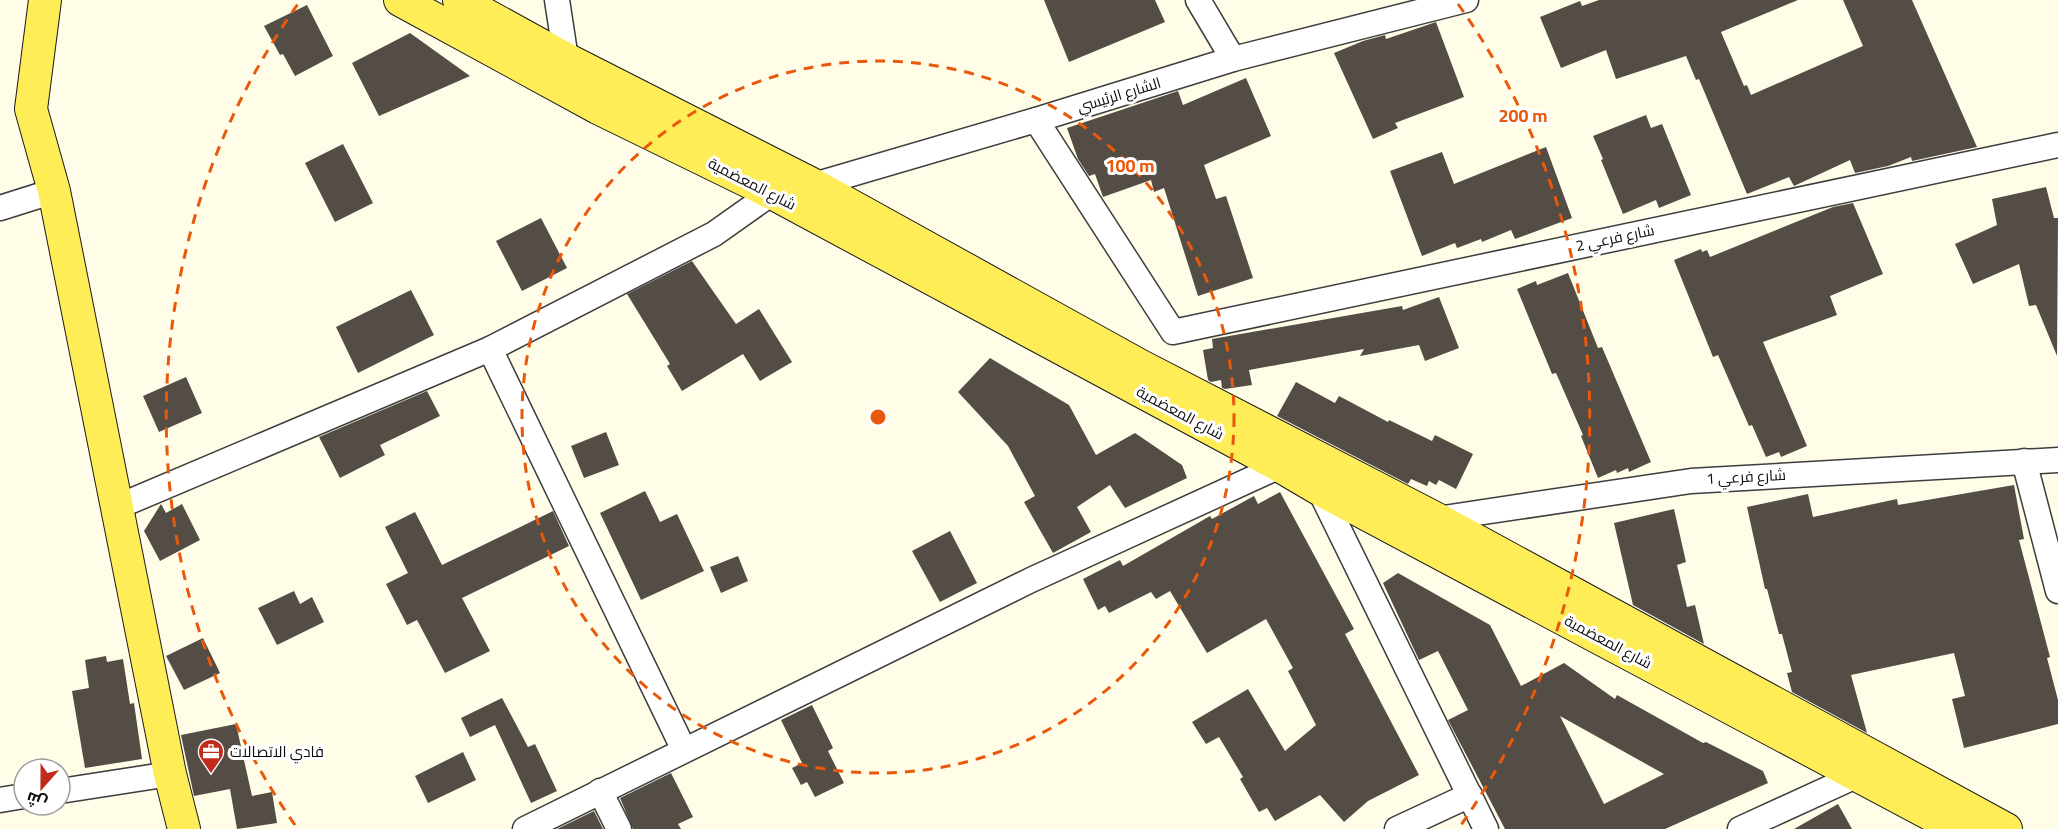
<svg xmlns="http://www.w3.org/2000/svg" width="2058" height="829" font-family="Georgia,Cairo,serif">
	<rect width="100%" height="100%" fill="#fffde7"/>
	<g fill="#534d46" fill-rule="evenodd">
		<path d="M1044,0H1155L1165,22L1069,62Z"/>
		<path d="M1599,0H1798L1721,32L1744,86L1747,85L1751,95L1863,46L1843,0H1912L1977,147L1912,161L1911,157L1888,166L1855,173L1850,160L1794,186L1789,177L1747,194L1699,79L1696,80L1686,56L1616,79L1606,50L1561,68L1540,17L1580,1L1582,6Z"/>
		<path d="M307,5L333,56L295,76L283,54L280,55L264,26Z"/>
		<path d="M1436,22L1464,97L1395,123L1398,128L1373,139L1334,53L1363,41L1385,35L1386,39Z"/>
		<path d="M410,33L470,76L379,116L352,63Z"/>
		<path d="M1246,78L1271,136L1204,165L1216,199L1226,196L1253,278L1198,296L1164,188L1154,192L1151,180L1103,197L1095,174L1089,176L1078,159L1067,128L1178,91L1183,105Z"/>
		<path d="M1646,115L1651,128L1662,124L1691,195L1659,208L1656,200L1623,214L1601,160L1603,159L1593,136Z"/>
		<path d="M343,144L373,203L335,222L305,163Z"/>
		<path d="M1546,147L1572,218L1515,239L1511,230L1482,242L1481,239L1457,248L1455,243L1422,256L1390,171L1442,152L1454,184Z"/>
		<path d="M2046,187L2054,218H2058L2057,356L2036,305L2029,306L2019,264L1973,284L1955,244L1997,225L1992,199Z"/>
		<path d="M1853,203L1883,274L1830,296L1837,315L1763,342L1807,446L1781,457L1779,452L1766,457L1752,425L1749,426L1718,355L1713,357L1674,260L1701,249L1702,252L1707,250L1710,257L1833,207Z"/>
		<path d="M541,218L567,268L522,291L496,241Z"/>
		<path d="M692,261L736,324L759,309L792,362L760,381L743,354L682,391L667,366L670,364L627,294Z"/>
		<path d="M1568,273L1598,348L1602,347L1651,462L1629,472L1628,468L1617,473L1616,470L1598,478L1581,436L1583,435L1556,373L1552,374L1517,289L1536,281L1537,285Z"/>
		<path d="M411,290L434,335L358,373L336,327Z"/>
		<path d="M1439,297L1459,348L1425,361L1419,345L1360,356L1364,349L1249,370L1252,385L1225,389L1222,388L1221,380L1211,382L1208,380L1203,350L1213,348L1212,339L1402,306L1403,310Z"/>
		<path d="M990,358L1069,405L1096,455L1135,433L1182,465L1187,478L1125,508L1110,485L1077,507L1091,532L1053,553L1024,502L1035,496L1008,446L958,392Z"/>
		<path d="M186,377L202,413L159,432L143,396Z"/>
		<path d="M1296,382L1335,403L1339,396L1388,422L1389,420L1432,441L1435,435L1473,454L1456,489L1439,480L1436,485L1429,481L1427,486L1411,479L1408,484L1277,416Z"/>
		<path d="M427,391L440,416L380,445L385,455L340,478L319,437Z"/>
		<path d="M606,432L619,465L584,478L571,446Z"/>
		<path d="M2014,485L2024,539L2019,540L2050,657L2047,658L2058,700V724L1964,748L1952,699L1965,696L1954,653L1851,675L1867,733L1792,692L1787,673L1792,672L1782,634H1779L1767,589H1765L1747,507L1808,494L1813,517L1897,499L1898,505Z"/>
		<path d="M645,491L660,522L677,514L704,571L641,600L600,513Z"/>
		<path d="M1280,492L1354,629L1345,634L1419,775L1368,801L1344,822L1320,795L1275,821L1267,808L1259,812L1240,779L1243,777L1219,737L1206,744L1192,722L1248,689L1285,751L1316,725L1288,671L1293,668L1266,619L1207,653L1170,591L1156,599L1151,592L1109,613L1105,606L1098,610L1083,579L1120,560L1123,566L1210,516L1212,519L1254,496L1258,504Z"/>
		<path d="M161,504L166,513L182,504L200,540L160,561L144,531Z"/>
		<path d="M1674,509L1686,562L1677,565L1687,607L1695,605L1704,644L1633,605L1614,523Z"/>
		<path d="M553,511L569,546L462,598L490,651L445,673L417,620L407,625L386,584L408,573L385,527L415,512L442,565Z"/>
		<path d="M950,531L977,583L940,602L912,551Z"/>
		<path d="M738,556L748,581L721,593L710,567Z"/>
		<path d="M1398,573L1490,625L1521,686L1564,663L1615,699L1617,695L1703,743L1706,742L1763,771L1768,783L1665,829H1505L1448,720L1468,710L1438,651L1419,660L1383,583ZM1560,716L1664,774L1604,804Z"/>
		<path d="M294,591L300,604L312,597L324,622L277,645L258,608Z"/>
		<path d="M203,638L220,673L184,690L166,656Z"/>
		<path d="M106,656L107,662L123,659L130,704L134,703L142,759L85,768L72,691L89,688L85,660Z"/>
		<path d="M502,698L528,747L535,744L557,791L531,803L495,725L470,737L461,718Z"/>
		<path d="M812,705L833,748L828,751L844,783L815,797L807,782L801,785L792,768L802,763L781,720Z"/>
		<path d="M236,724L252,796L272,792L277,823L237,829L230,789L194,796L181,735Z"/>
		<path d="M463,752L476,780L428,803L415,776Z"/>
		<path d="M671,773L693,817L678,824L681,829H633L620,798Z"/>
		<path d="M1838,804L1852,829H1794Z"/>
		<path d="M594,811L603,829H557Z"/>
	</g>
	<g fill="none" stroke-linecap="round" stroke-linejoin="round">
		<defs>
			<g id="minor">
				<path d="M557,0L566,59"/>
				<path d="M1198,0L1233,59"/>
				<path d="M1036,120L1173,332L2058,145"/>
				<path d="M0,208L54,191"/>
				<path d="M490,349L684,750"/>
				<path d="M2024,461L2058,591"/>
				<path d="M1319,489L1486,829"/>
				<path d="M117,507L490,349L714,234L772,193L814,185L1036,120L1233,59L1466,0"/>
				<path d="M1437,519L1691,481L2058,460"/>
				<path d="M60,791L170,774"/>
				<path d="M600,791L619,829"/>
				<path d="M0,800L24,796"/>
				<path d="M525,829L1031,580L1280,466"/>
				<path d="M1397,829L1470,795"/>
				<path d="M1740,829L1858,775"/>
			</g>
			<g id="major">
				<path d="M45,0L31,109L54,191L170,774L184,829"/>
				<path d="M400,0L598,108L772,193L1280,466L1319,489L1958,829"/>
				<path d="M459,0L566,59L814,185L1141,366L1437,519L2006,829"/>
			</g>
		</defs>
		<use href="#minor" stroke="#3d3d3d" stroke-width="27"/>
		<use href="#major" stroke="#1b1b1b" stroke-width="34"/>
		<use href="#minor" stroke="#fff" stroke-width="24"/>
		<use href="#major" stroke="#ffed57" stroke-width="32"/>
	</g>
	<g fill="none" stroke="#e8590c" stroke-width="3" stroke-dasharray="10 8">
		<circle cx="878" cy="417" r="356"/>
		<path d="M295 825A712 712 0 0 1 298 4M1458 4A712 712 0 0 1 1461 825"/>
	</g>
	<defs>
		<symbol id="office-pin" viewBox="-11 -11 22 30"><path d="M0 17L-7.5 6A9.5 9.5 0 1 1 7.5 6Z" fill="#bf2b1d" stroke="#fff"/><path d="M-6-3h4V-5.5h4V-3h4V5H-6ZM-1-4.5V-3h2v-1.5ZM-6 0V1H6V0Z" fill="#fff"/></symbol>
	</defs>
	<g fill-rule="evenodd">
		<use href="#office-pin" x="196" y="737" width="30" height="40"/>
	</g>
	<g text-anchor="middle" stroke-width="6" stroke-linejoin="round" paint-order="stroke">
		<g font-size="15" fill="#0a0a0a" stroke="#fff">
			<text transform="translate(1119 95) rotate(-17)" y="5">الشارع الرئيسي</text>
			<text transform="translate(752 184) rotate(27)" y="5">شارع المعضمية</text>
			<text transform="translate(1615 238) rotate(-12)" y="5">شارع فرعي 2</text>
			<text transform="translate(1180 413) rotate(28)" y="5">شارع المعضمية</text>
			<text transform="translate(1746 477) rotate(-3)" y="5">شارع فرعي 1</text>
			<text transform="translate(1608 642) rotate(28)" y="5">شارع المعضمية</text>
		</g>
		<g font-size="15" fill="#0a0a0a" stroke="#fff" text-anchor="start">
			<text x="230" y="757">فادي الاتصالات</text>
		</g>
	</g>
	<circle cx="878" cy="417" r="9" fill="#e8590c" stroke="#fff" stroke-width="3"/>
	<g font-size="18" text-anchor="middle" font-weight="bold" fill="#e8590c" stroke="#fff" stroke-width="6" stroke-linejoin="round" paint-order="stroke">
		<text x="1523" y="122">200 m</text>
		<text x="1130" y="172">100 m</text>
	</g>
	<g transform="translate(42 787) rotate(201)"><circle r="28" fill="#ffffff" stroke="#9d9d9d" stroke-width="1.5"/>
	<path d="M0-4.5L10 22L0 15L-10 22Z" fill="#bf2b1d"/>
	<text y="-9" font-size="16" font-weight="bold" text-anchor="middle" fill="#0a0a0a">ش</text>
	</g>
</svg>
